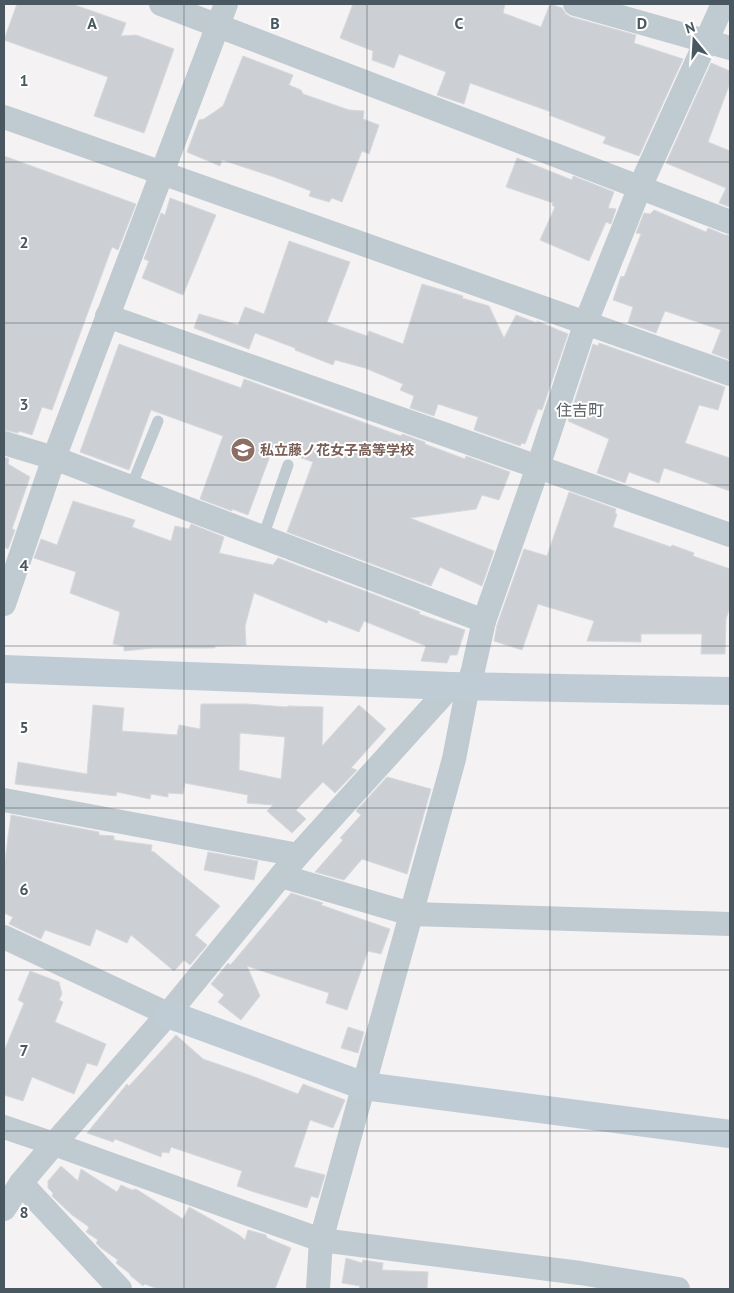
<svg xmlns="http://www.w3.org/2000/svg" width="734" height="1293" font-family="'PT Sans','Noto Sans JP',sans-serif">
	<rect width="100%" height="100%" fill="#f4f2f2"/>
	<g fill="#ccd0d4" stroke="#d6d9dd" fill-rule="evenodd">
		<path d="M17,4H72L126,23L121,36L136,35L174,49L144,133L94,116L108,77L4,40Z"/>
		<path d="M353,4H505L503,13L541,27L550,4L562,8L566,14L571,17L636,35L634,43L683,59L639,156L603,143L606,137L549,115L551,112L470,83L464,104L437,95L446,72L399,54L394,68L372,60L373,51L340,38Z"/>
		<path d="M243,56L293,75L289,85L301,90L303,94L349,110L364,111L363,119L379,125L369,154L362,151L342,202L332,198L329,202L309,196L311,191L274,177L222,160L220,166L187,152L199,120L204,119L223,106Z"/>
		<path d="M711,63L730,71V83L708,142L730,151V207L719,203L726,188L666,163Z"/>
		<path d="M4,156L136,204L118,250L112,247L52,410L42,407L32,435L19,431L18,433L4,430Z"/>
		<path d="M517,158L572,180L573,176L614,192L608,208L616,209L611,224L606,222L589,261L540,240L555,207L552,205L553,203L506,187Z"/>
		<path d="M170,198L216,215L183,295L142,278L149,261L144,259L161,213L165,215Z"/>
		<path d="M654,210L706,232L708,228L725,235H730V360L712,353L721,330L665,311L656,333L628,323L633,307L613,300L621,276L624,277L641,234L636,233L644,213L650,214Z"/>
		<path d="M289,241L350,262L327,322L367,336L369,331L403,344L422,284L463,296L462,298L489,306L504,338L516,315L537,323V321L568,334L542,410L538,409L525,444L522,443L520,446L474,430L478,417L438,404L434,416L410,408L414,396L400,390L403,384L365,368L335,360L333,365L295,350V348L255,333L249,349L194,328L199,314L238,325L245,307L264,314Z"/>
		<path d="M599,343L725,387L718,410L699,405L685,443L730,458V491L664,468L659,483L629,472L625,483L597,473L609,439L568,421L593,344L598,346Z"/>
		<path d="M119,344L241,388L244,379L401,436L402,434L425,442V444L465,459L466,456L510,472L499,500L482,495L476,509L410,518L494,551L482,586L440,567L431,586L287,532L313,462L273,448L248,515L232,509V511L200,499L223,436L151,410L129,470L80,452Z"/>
		<path d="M4,457L9,459L8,464L30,477L12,529L15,530L8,549L4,547Z"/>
		<path d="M569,492L616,509L615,513L617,514L613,527L671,547L672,545L694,553L693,556L730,569V607L726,619L725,654H701L702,634H641V642L587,641L594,621L538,604L522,650L494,641L497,625L524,549L547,556Z"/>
		<path d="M73,501L135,520L132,527L171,541L175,526L189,529L191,524L224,537L219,553L273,565L278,558L420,612L419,614L465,630L457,655H450L447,663L421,661L426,646L364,621L359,632L328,620L327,623L254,593L245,626L246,645L215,646V648H153L124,651V646L113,644L120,612L70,593L76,572L34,558L41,539L57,545Z"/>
		<path d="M201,704H246L287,707L288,706L323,707L322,746L359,705L386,729L351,768L357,770L335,793L323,782L296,810L306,819L292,833L267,811L273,805L247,803L248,795L185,783L183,794L168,793V797L151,794L150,799L117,792L116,796L15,784L18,762L87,774L93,705L124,708L122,731L177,735L179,725L200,729ZM240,733L285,737L281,779L239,770Z"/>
		<path d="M387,777L431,789L407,874L362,859L344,880L315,872L343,840L340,838L361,815L356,811Z"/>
		<path d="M11,815L99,832V835L114,836V840L152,845L151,851L154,852L220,906L195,935L207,945L190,965L184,960L174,971L131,935L127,943L96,929L90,946L45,930L41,939L9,924L13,917L4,913V868Z"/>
		<path d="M208,852L258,861L254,880L204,870Z"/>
		<path d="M291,893L323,903L321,905L390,929L381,954L368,951L347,1010L326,1003L329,993L247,966L260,996L241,1020L218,1002L224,995L211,984L228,963L230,965L233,962Z"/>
		<path d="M30,971L59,982L62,994L59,1000L63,1002L55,1022L106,1044L97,1066L87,1063L74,1094L32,1077L23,1101L4,1095V1051L24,1003L18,1000Z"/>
		<path d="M348,1027L364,1032L358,1053L341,1048Z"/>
		<path d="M176,1035L203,1059L252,1076L298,1094L303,1084L345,1100L333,1128L310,1120L294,1167L325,1175L318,1198L311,1196L307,1208L254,1192L237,1186L242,1171L171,1147L169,1153L162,1152L161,1157L115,1139L113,1142L87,1133L127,1084L129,1086Z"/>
		<path d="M61,1166L78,1181L81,1169L117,1192L121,1185L132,1190L136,1189L183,1219L189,1207L239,1235L245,1240L248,1230L266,1235L267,1238L291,1248L275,1289H158L145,1284L143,1286L131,1276L129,1273L116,1263L118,1260L101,1248L96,1243L98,1240L86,1232L89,1227L72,1215L52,1196L53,1193L48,1188V1181Z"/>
		<path d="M346,1258L362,1263L363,1260L383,1263L382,1270L428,1272L427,1289H359L360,1286L342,1283Z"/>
	</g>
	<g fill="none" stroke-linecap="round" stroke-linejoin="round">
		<g stroke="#c0cad1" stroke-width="11">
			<path d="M131,487L158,421"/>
			<path d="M263,537L288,465"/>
		</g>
		<g stroke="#c0cad1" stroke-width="24">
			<path d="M161,4L730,222"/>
			<path d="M575,4L730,48"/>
			<path d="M4,117L730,374"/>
			<path d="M107,316L538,467L730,535"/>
			<path d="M4,443L54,458L484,621"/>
			<path d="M4,604L54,458L226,4"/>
			<path d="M4,800L298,855"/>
			<path d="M281,876L411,914L730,924"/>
			<path d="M4,937L168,1014"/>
			<path d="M4,1127L54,1144L321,1240L580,1273L678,1289"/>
			<path d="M21,1183L120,1289"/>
			<path d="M4,1209L21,1183L54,1144L168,1014L298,855L451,686"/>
			<path d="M318,1289L321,1240L454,759L468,686L473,670L484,621L538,467L586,322L640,187L723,4"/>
		</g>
		<g stroke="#c0ccd5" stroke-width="28">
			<path d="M4,669L451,686L730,691"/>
			<path d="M168,1014L364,1086L730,1134"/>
		</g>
	</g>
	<path fill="none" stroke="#495760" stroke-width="1" stroke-opacity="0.55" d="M184,4V1289M367,4V1289M550,4V1289M4,162H730M4,323H730M4,485H730M4,646H730M4,808H730M4,970H730M4,1131H730"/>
	<defs>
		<symbol id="school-disc" viewBox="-11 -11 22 22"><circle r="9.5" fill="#8d6e63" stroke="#fff"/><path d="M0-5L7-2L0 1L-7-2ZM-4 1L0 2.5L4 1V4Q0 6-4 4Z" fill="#fff"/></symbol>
	</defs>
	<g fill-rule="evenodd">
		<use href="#school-disc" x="229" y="436" width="28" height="28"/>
	</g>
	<g text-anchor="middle" stroke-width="4" stroke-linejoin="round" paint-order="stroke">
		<g font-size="14" font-weight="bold" fill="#785e54" stroke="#fff" text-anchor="start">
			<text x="260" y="455">私立藤ノ花女子高等学校</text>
		</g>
		<g font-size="16" fill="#5e6367" stroke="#fff">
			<text x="580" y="416">住吉町</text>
		</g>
	</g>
	<g font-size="16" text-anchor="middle" font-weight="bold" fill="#495760" stroke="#fff" stroke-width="4" stroke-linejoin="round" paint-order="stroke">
		<text x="92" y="29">A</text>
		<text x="275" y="29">B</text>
		<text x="459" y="29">C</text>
		<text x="642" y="29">D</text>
		<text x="24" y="86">1</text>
		<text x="24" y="248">2</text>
		<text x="24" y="410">3</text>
		<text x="24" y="571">4</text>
		<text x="24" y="733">5</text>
		<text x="24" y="895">6</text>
		<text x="24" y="1056">7</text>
		<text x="24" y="1218">8</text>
	</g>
	<rect width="734" height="1293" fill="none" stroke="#495760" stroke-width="10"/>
	<g transform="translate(694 40) rotate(342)" stroke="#ffffff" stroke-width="4" paint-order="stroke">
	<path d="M0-4L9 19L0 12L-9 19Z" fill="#495760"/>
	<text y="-8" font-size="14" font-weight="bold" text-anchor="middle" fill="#495760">N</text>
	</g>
</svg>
